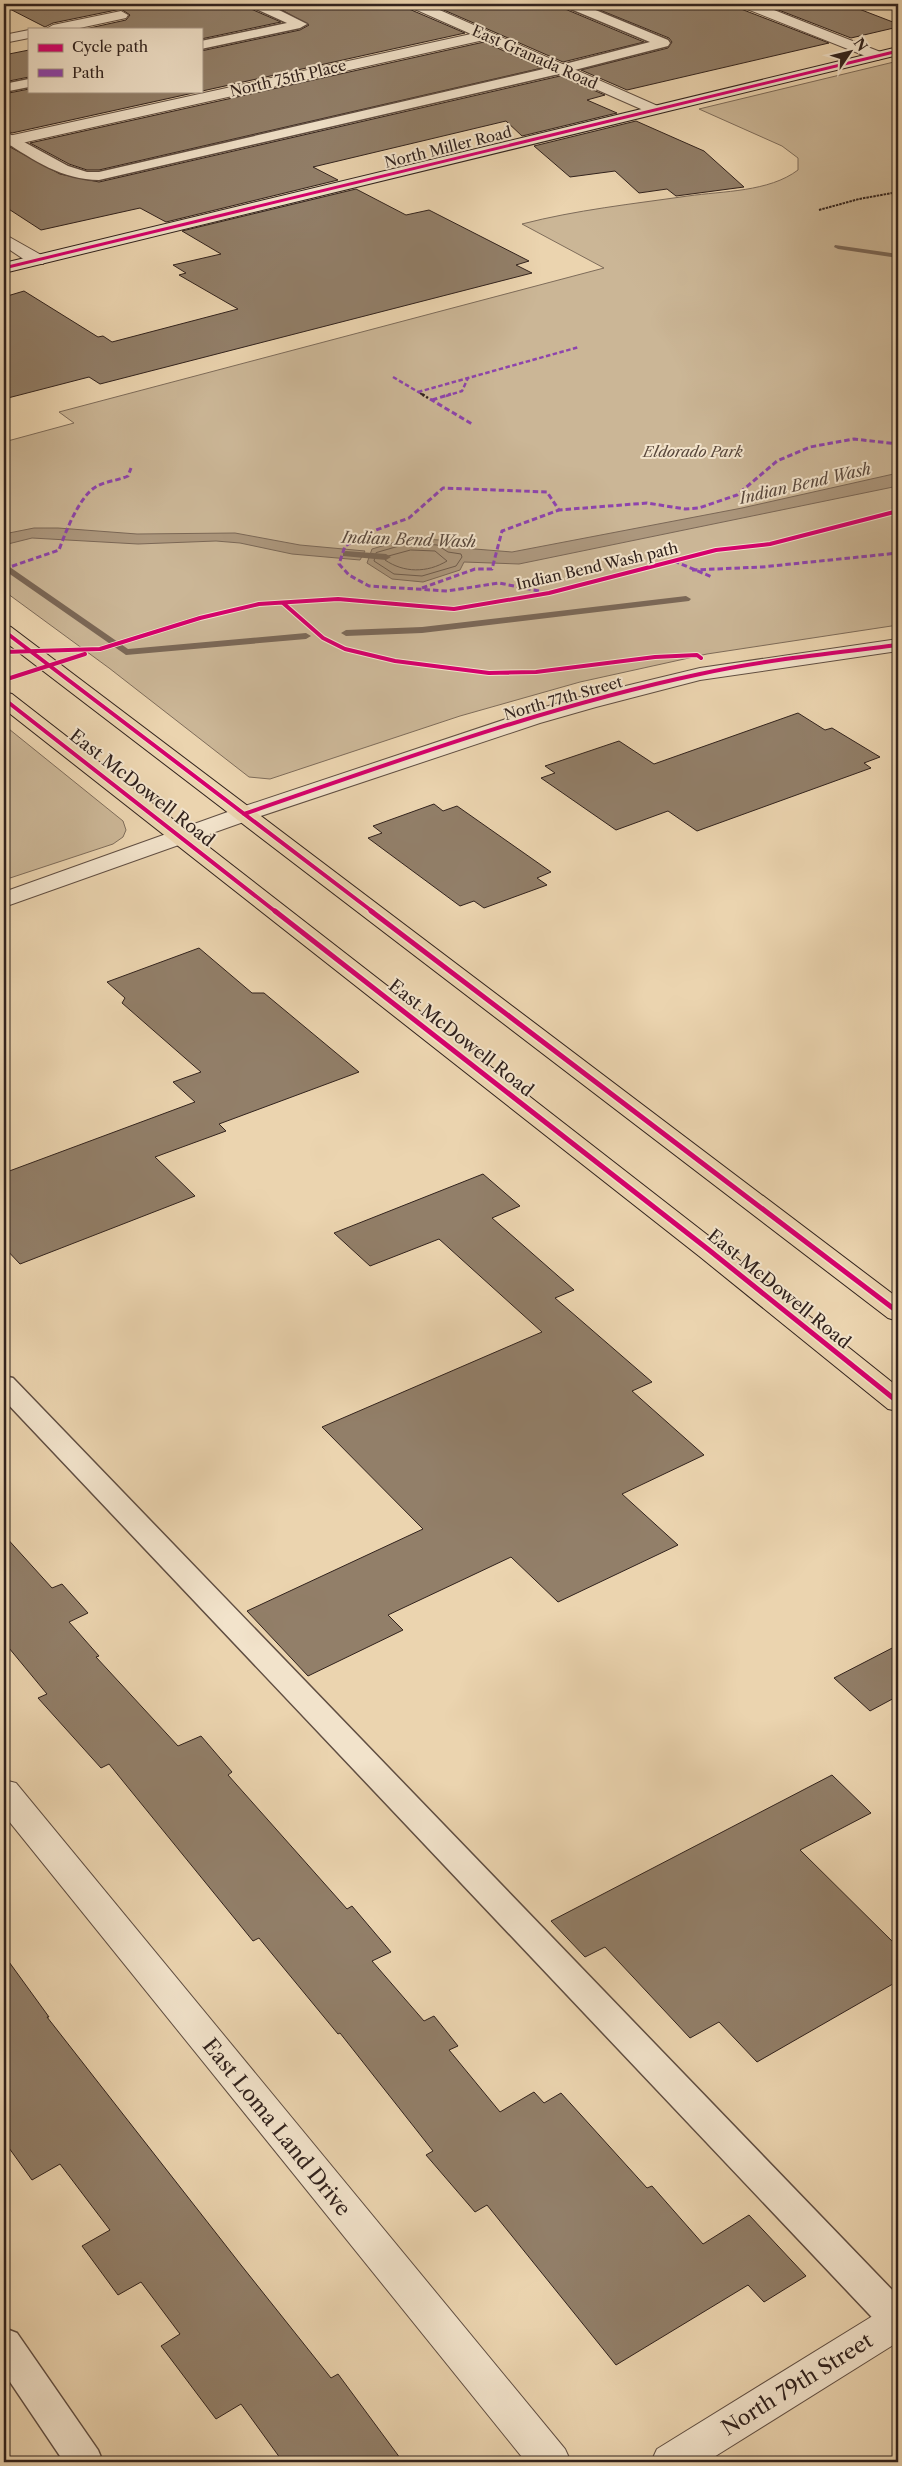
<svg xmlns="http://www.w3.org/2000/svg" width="902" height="2466" font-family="'Libre Caslon Text',serif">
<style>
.green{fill:#cbb696;stroke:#7e6c5a}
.water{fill:#ac977d;stroke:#7b6857}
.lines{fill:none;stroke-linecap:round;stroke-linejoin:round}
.shore{stroke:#6e5c4d;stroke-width:1}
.stream{fill:#7b6857;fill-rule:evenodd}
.building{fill:#927f69;stroke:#31221d}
.lane-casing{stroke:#604e42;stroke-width:3}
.street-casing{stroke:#604e42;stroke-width:2}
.secondary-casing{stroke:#31221d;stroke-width:2}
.primary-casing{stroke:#31221d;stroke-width:2}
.path-far1{stroke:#31221d;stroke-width:2;stroke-dasharray:2.5 1;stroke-linecap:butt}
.path{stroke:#31221d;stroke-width:2.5;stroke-dasharray:3 2;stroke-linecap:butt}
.lane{fill:#f2e3cb;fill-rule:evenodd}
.street{fill:#f2e3cb;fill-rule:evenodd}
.secondary{fill:#f2e3cb;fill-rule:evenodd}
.primary{fill:#ebd4af;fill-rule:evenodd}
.quiet-far1{stroke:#8e44ad;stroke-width:2.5;stroke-dasharray:4.5 2.5;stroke-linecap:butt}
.quiet{stroke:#8e44ad;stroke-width:3;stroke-dasharray:5.5 3;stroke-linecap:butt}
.cycleway-far2-casing{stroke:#f2e3cb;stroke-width:5}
.cycleway-far1-casing{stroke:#f2e3cb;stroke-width:6}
.cycleway-casing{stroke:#f2e3cb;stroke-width:8}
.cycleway-far2{stroke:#d6006c;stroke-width:3}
.cycleway-far1{stroke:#d6006c;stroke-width:4}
.cycleway{stroke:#d6006c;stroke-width:5}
.labels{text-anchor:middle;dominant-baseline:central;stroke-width:4;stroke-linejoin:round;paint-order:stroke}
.far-street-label{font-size:15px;fill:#31221d;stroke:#f2e3cb}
.far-park-label{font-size:15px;font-style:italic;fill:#58473b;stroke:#f2e3cb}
.far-water-label{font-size:16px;font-style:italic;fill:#5c4b3f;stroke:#f2e3cb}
.street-label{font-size:18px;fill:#31221d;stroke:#f2e3cb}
.near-street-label{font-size:21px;fill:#31221d;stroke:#f2e3cb}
</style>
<rect width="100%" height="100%" fill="#ebd4af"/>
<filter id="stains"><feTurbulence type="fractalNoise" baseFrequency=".004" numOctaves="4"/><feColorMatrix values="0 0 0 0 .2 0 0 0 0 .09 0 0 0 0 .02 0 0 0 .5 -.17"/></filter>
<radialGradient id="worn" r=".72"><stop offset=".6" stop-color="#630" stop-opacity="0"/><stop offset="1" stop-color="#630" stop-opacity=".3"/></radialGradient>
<path class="green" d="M898,61v564l-191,29 -127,28 -120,34 -190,63 -21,-2 -140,-109 -105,-77v-149l70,-19 -15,-11 545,-144 -82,-44c54,-14 110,-20 166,-28 35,-5 81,-4 110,-26v-12l-16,-12 -83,-37z
M4,725l119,96 3,9 -3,7 -10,7 -109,36z"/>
<path class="water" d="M898,473v13l-379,78 -55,-2 -4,8 -37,12 -31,-3 -25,-16 5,-14 37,-11 30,2 11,7 62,5 230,-44z
M34,528h24l79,6 98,-1 65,12 65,6 -5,9 -68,-6 -52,-11 -24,-2 -78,3 -106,-6 -28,7v-11z"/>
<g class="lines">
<path class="shore" d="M410,543l27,2 11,7 13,2 1,3 -6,9 -34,10 -28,-2 -20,-13 2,-8z
M411,550l24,1 12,10c-20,12 -43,12 -62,-1l1,-3z"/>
<path class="stream" d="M835,245l63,9v4l-60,-9 -4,-2z
M346,551l40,3 5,3 -5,3 -43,-4v-4z
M4,563l124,86 178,-16 5,3 -5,3 -180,16 -122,-85z
M686,596l5,3 -2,2 -267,32 -76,3 -5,-3 5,-3 76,-3z"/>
</g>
<path class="building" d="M4,4h245l2,5 30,13 -80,17v-10h-116l41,-9 4,-5 -9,-6 -68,14 -8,4 -41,-21z
M271,4h135l3,5 56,24 -453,100 -8,-4v-35l25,-5v2h172v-40l99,-21 9,-5z
M430,4h133l2,5 79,33 -81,20z
M585,4h153l3,5 88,34 -202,47 -46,-20 87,-22 4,-6 -3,-4z
M763,4h83l52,20v3l-47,11z
M484,42l58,26 -443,102h-12l-18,-6 -39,-21z
M29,50v27l-25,5v-27z
M560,76l45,19 -18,5 30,13 -95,23 -16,-15 -193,46 25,13 -172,42 -26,-14 -99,22 -37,-24v-57l6,-2 50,27 39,8z
M636,121l68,30 40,36 -68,9 -9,-7 -28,4 -24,-22 -45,6 -36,-31z
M356,189l50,26 23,-5 100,51 -13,4 16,8 -432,111 -11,-7 -85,22v-102l20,-6 74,46 5,-1 9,6 126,-33 -59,-34 7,-2 -13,-8 48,-11 -39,-23z
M798,713l27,17 7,-2 48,29 -16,6 7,5 -174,63 -29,-20 -52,19 -75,-52 14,-5 -10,-7 74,-25 35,23z
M434,804l9,7 14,-5 94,66 -14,6 10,7 -63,23 -10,-7 -14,5 -92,-68 14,-5 -9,-7z
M199,948l53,45h12l95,79 -140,52 7,7 -71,26 40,39 -175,68 -16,-17v-74l191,-71 -22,-20 28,-10 -79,-69 3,-5 -18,-16z
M483,1174l37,32 -28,12 82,72 -19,8 97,84 -20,9 72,64 -82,39 56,51 -120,57 -47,-45 -123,58 15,15 -95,46 -61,-65 176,-82 -101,-102 220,-95 -103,-93 -69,27 -36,-33z
M4,1535l48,53 10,-4 26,29 -19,9 30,34 -3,1 82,89 23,-10 31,36 -4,3 119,134 5,-3 39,46 -19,9 52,60 10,-5 24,30 -9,4 51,62 34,-20 10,11 17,-10 86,95 5,-2 51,58 46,-29 57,61 -42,26 -16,-17 -132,80 -129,-160 -12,7 -49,-57 7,-4 -93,-118 -2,1 -79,-96 -6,3 -144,-177 -8,4 -63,-70 9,-4 -43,-52z
M898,1645v51l-28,15 -36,-33z
M832,1775l39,38 -71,37 98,97v34l-141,81 -38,-40 -29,16 -85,-91 -20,10 -34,-36z
M4,1955l45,62h-2l194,248 90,113 7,-4 65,88h-120l-42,-58 -25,15 -55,-73 19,-12 -39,-52 -23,13 -36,-49 28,-16 -50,-66 -28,16 -28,-39z"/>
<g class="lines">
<g class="lane-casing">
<path id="lane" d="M251,4h16l40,20 -7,4 -99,21v-8l86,-18 -35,-16z
M565,4h16l87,36 2,3 -2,3 -105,27 -464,107c-36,0 -66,-20 -95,-39v-10l64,35 19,6h12l462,-107 89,-23 -84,-35z
M29,79v8l-25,5v-8z
M4,1376l9,2 885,918v39l-13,-4 -881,-931z
M4,2328l13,5 81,117 5,12h-39l-60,-89z"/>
</g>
<g class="street-casing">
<path id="street" d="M408,4h18l234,103 3,3 -3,3h-10l-166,-73 -480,107v-10l467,-103 -61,-27z
M740,4h19l124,49 2,3 -7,4 -5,-1 -131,-52z
M121,11l7,4 -2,3 -51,11h-29l7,-4z
M29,30v8l-25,5v-8z
M4,234l39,22 2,4 -2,4h-12l-27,-18z
M898,639v12l-198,29 -104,27 -56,16 -288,96 -248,88v-15l232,-83 288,-96 56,-16 120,-29z
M4,1780l12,3 549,666 6,13h-45l-522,-647z
M898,2304v38l-192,120h-55l6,-13 227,-140z"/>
</g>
<g class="secondary-casing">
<path id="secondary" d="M898,47v8l-894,218v-10z"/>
</g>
<g class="primary-casing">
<path id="primary" d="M4,625l7,2 887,671v23l-10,-3 -884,-677z
M4,692l8,2 707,550 179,143v24l-10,-2 -189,-153 -695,-547z"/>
</g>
<path class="path-far1" d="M819,210l40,-11 39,-7
M420,393l4,3"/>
<path class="path" d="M422,394l6,4"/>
<use href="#lane" class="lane"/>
<use href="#street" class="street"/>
<use href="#secondary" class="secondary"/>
<use href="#primary" class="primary"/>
<path class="quiet-far1" d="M393,377l27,16
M418,392l50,-14
M446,396l16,-5 6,-13 111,-31"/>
<path class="quiet" d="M430,399l42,25
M432,400l19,-6
M674,561l38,16
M4,569l55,-19c6,-17 20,-52 35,-62 10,-7 23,-7 34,-12l3,-8
M692,570l70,-3 136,-14
M422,588l53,-19h17l10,-38 57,-21
M539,591l-40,-8 -52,8 -78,-5 -20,-11 -10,-11 6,-18 20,-12 44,-16 34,-30 104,4 12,18 88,-7 38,6 14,-1 38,-13 40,-34 33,-14 44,-8 44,5"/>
<g class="cycleway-far2-casing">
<path id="cycleway-far2" d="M4,268l894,-217"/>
</g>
<g class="cycleway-far1-casing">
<path id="cycleway-far1" d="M283,603l40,35 22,11 50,12 94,12 47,-1 119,-15 42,-2 4,3
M4,631l369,281
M4,652l96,-3 100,-31 59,-14 79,-5 116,10 95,-16 167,-43 54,-6 128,-33
M4,680l81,-26
M4,699l272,213
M244,814c150,-52 300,-107 456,-140 65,-14 132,-21 198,-29"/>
</g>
<g class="cycleway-casing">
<path id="cycleway" d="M275,911l434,339 189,152
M371,911l527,401"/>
</g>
<use href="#cycleway-far2" class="cycleway-far2"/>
<use href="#cycleway-far1" class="cycleway-far1"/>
<use href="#cycleway" class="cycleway"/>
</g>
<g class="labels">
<g class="far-street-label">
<text transform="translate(535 57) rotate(24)">East Granada Road</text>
<text transform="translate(288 78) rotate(-13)">North 75th Place</text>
<text transform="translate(448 147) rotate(-14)">North Miller Road</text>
<text transform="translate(597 566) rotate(-13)">Indian Bend Wash path</text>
<text transform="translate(563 698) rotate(-16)">North 77th Street</text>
</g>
<g class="far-park-label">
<text x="693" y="451">Eldorado Park</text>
</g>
<g class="far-water-label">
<text transform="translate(805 483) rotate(-13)">Indian Bend Wash</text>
<text transform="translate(409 539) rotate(2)">Indian Bend Wash</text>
</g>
<g class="street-label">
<text transform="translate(142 788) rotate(38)">East McDowell Road</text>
<text transform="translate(461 1038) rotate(38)">East McDowell Road</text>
<text transform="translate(779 1289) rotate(39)">East McDowell Road</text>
</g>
<g class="near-street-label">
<text transform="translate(277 2127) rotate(51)">East Loma Land Drive</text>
<text transform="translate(797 2384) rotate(-32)">North 79th Street</text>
</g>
</g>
<rect width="902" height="2466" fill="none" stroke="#ebd4af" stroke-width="20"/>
<rect x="5" y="5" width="892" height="2456" fill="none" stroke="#31221d" stroke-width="2.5"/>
<rect x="10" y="10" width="882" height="2446" fill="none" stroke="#31221d"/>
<rect x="28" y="28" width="175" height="65" fill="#f2e3cb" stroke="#a59685"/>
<rect x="38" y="44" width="25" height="8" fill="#d6006c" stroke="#a59685"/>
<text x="72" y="52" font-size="15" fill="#31221d">Cycle path</text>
<rect x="38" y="69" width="25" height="8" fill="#8e44ad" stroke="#a59685"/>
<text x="72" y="78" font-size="15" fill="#31221d">Path</text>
<g transform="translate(850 52) rotate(55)" stroke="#f2e3cb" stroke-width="4" paint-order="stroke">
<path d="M0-4L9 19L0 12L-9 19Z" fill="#31221d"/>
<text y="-8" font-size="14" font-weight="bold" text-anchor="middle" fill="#31221d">N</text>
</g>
<rect width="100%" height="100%" filter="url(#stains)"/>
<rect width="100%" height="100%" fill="url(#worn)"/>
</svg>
